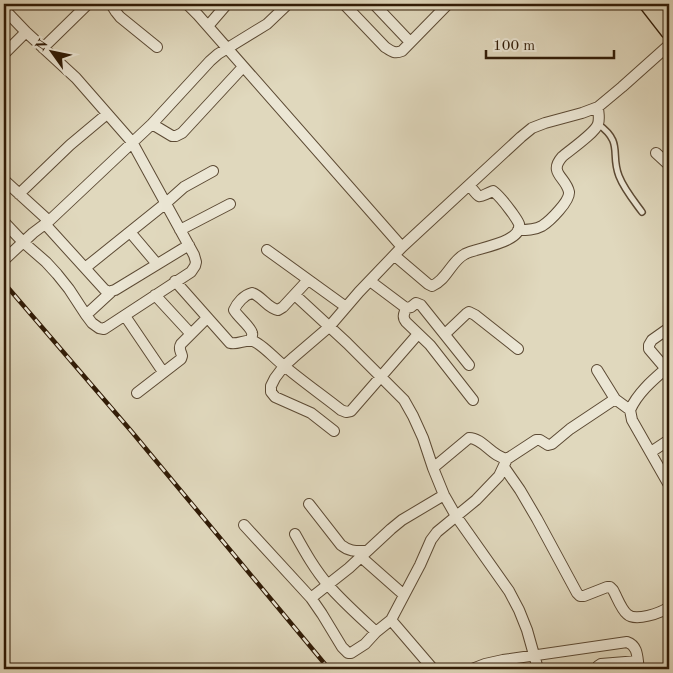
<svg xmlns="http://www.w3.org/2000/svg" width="673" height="673" font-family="'Old Standard TT',serif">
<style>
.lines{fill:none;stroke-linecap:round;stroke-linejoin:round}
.service-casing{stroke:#5c4a34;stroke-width:8}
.minor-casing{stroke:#5c4a34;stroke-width:12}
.trunk-casing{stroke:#301b06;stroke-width:19}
.service{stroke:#ebe6d4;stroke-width:5}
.minor{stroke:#ebe6d4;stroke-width:10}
.trunk{stroke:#e0d8bd;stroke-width:16}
.rail-casing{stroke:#301b06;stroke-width:4.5}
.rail{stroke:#ebe6d4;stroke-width:2.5;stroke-dasharray:8;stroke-linecap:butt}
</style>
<rect width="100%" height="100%" fill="#e0d8bd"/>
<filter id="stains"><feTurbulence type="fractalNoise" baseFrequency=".004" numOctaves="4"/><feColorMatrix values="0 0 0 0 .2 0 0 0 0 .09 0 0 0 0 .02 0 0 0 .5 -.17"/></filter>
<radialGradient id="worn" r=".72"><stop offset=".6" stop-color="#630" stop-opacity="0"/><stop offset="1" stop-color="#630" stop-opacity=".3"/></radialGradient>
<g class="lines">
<g class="service-casing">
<path id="service" d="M598,124c26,19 12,29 21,52 5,13 15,25 23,36"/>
</g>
<g class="minor-casing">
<path id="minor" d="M111,4l5,8 4,5 37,30
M187,4l11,11 204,232
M344,4l41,43c6,4 9,7 17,4l46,-47
M374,4l36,38
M4,9l22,23 50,46 56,64 62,113 2,7 -1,4 -4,6 -87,57 -5,-1 -7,-5 -6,-8 -17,-26 -12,-15 -11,-12 -23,-20 -19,-20
M208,26l19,-22
M43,48l45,-44
M4,54l22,-22
M152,124l20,12h4l6,-3 61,-66
M656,153l13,12
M4,180l45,41
M19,194l51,-49 37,-31
M45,224l59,65 3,3 8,-2 74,-45
M180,230l50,-26
M518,230c8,0 17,0 24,-4 8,-5 28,-25 27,-34 -3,-15 -21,-19 -7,-35 8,-7 33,-24 36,-33 2,-6 0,-12 0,-17
M130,232l27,32
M267,250l79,57
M395,256l33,28 4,2c15,-6 19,-25 33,-32 10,-6 58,-11 54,-30 -1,-3 -4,-7 -6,-10 -6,-8 -12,-17 -20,-23 -17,7 -11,9 -24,-6
M4,260l29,-27 16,-12 103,-97 58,-63 8,-7 49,-30 21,-20
M85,268l81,-65 18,-16 29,-16
M175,281l55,62c8,2 15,-4 23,-2 9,3 22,18 30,24 19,16 39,30 58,45l5,2 5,-1 67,-77
M370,281l36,27 5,-1 5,-4 5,2 48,60
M155,295l36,39
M295,295l52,48 57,57 9,16 10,22 10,30 11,27 12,21 53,75 10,19 8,20 11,39
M406,308c-2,6 -4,9 0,14l24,23 43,55
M86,315l25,-23
M125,316l38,56
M445,334l21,-20 3,-2 6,3 43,34
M250,341c1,-3 3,-5 2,-8 -1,-6 -14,-16 -18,-23 3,-7 10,-15 18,-17 10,3 15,15 26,17l5,-3 25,-27
M666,369l-17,-20v-4l3,-5 17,-12
M597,370l18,29 15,11 2,10 37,65
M137,393l44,-34 1,-3c-1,-5 -4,-7 -1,-12l26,-26
M630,410c8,-18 24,-31 39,-44
M334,431l-23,-18 -36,-16 -4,-5v-6l4,-8 9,-12 10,-9 35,-30 30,-35 43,-45 119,-110 11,-9 13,-5 37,-10 16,-6 24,-20 47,-42
M651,452l18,-12
M504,467l16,23 17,29 40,74 3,3h4l23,-9h3l3,3c4,7 8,19 14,24 8,8 34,-1 42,-7
M433,468l36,-30c14,0 23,19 38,21l29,-19h4l8,5 4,-1 18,-15 45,-30
M309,504l32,41c9,7 15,6 26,6
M244,525l67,73 11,16 20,33 6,6h3l14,-9 11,-12 15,-12 29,-55 11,-25 6,-8 39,-32 23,-24 8,-17
M295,534c10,18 20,36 34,52 14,16 31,31 47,46
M361,557l43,38
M311,598l38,-30 42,-39 11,-9 42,-25
M391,620l42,49
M472,669l13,-5 18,-4 124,-18c12,4 10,17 12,27
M597,669l1,-3 3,-2 37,-3"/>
</g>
<g class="trunk-casing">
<path id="trunk" d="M648,4l21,27"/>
</g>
<use href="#service" class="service"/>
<use href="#minor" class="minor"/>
<use href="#trunk" class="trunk"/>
<g class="rail-casing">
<path id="rail" d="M4,283l128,149 197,237"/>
</g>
<use href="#rail" class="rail"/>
</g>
<rect width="673" height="673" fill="none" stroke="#e0d8bd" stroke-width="20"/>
<rect x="5" y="5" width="663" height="663" fill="none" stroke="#301b06" stroke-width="2.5"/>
<rect x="10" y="10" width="653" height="653" fill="none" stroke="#301b06"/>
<g transform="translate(52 52) rotate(303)" stroke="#ebe6d4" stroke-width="4" paint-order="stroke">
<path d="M0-4L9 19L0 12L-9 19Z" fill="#301b06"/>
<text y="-8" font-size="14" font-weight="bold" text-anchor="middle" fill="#301b06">N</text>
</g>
<path d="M486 50v8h128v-8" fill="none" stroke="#301b06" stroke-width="2.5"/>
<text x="493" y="50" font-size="15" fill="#301b06" stroke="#ebe6d4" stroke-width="4" paint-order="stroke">100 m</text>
<rect width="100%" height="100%" filter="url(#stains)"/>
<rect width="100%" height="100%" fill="url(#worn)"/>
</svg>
